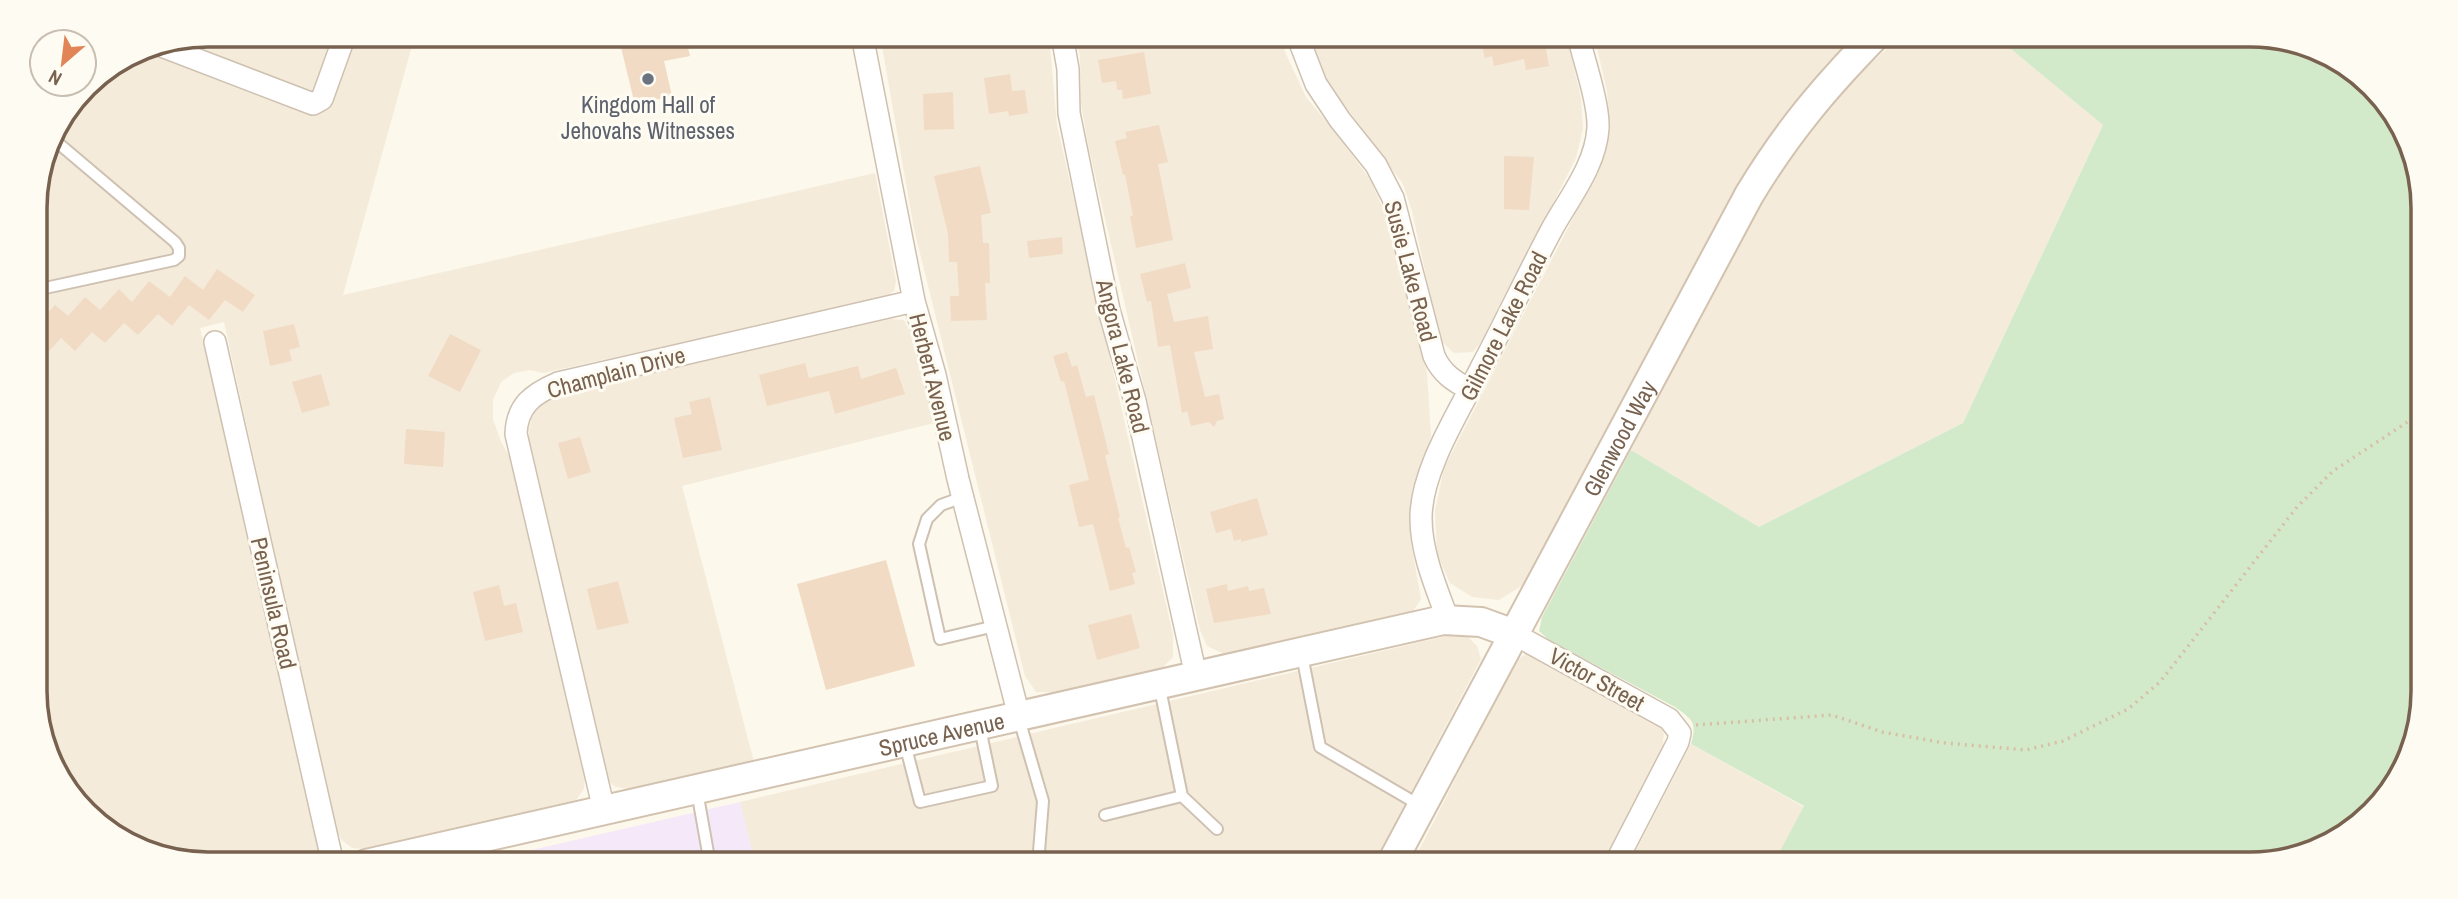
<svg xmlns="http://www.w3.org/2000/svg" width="2458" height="899" font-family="'Archivo Narrow',sans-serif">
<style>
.residential{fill:#f4ebdb}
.education{fill:#f5e8f9}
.green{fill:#d3eaca}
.building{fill:#f1dbc4}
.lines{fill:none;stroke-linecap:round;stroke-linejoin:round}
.lane-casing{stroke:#cfc1b1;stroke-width:14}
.street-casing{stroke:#cfc1b1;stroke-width:24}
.secondary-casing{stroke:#d2c2af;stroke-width:32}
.path{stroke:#d7bfa7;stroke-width:3.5;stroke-dasharray:2 5;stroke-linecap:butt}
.lane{stroke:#fff;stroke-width:10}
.street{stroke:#fff;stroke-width:21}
.secondary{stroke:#fff;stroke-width:28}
.worship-dot{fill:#6b7280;stroke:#fefbf3;stroke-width:2.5}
.labels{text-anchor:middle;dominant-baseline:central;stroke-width:6;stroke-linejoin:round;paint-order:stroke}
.worship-label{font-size:23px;fill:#5b616d;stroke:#fefbf3}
.street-label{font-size:23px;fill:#78624f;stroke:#fefbf3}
.rim{fill:none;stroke:#78624f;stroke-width:3.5}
</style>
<rect width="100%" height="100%" fill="#fcf8ec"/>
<path class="residential" d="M208,35h207l-72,260 532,-122 21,108 -2,10 -9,7 -342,75 -13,-3 -16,3 -13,9 -8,18v19l8,23 14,24 70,309 -1,14 -8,11 -211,49 -13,-1 -10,-8 -7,-12 -111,-506 -24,6 121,518 -2,9 -4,5 -18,4h-89l-55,-9 -75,-50 -36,-73 -4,-17 -3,-519 18,-64 41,-54 48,-30z
M880,35h169l8,90 116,510v22l-10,10 -110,25h-17l-11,-16 -111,-447z
M1075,35h207l3,17 21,45 33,40 32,44 16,37 40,154 4,64 -18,70 -3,32 11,61 -8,12 -187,44 -19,-9 -7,-16 -111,-481 -8,-45 -1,-48z
M1307,35h259l15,63 2,31 -7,29 -91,179 -12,15 -19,1 -14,-13 -28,-129 -9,-27 -78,-105z
M1594,35h263l-31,29 -43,53 -44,70 -195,364 -21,34 -24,15 -27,-3 -22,-14 -13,-29 -2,-43 9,-43 158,-306 8,-32 -3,-39z
M1902,35h92l109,90 -140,298 -204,104 -128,-77 129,-248 46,-70 57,-61z
M891,319l13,1 7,14 23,89 -252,63 72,276 -120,28 -18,-3 -14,-10 -74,-336 3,-24 9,-13 19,-10z
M1446,636l22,1 9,9 4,13 -108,205h-618l-15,-62z
M1527,653l133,72 4,9 -2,15 -59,115h-191l104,-203z
M1691,744l113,63 -31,57h-144z"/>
<path class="education" d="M740,802l15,62h-284z"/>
<path class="green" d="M1994,35h256l55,9 75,50 41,91 -7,561 -58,82 -95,36h-488l31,-58 -113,-62c6,-22 2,-24 -16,-37l-126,-67 -10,-9 3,-14 89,-167 128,77 204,-104 140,-298z"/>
<path class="building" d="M618,35h67l5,21 -26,5 8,35 -37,9z
M1509,35h13l2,8 20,-4 5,27 -23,4 -2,-11 -30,7 -2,-10 -7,2 -4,-16z
M1144,52l7,42 -28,5 -1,-9h-5l-1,-9 -14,2 -4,-23z
M1010,74l2,17 13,-1 3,23 -19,3 -1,-5 -19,3 -5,-36z
M953,92l1,37 -30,1 -1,-36z
M1159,125l9,37 -10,2 15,76 -37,8 -6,-32h3l-8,-42 -2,1 -8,-34 12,-3 -2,-6z
M1504,156l30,1 -5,53 -25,-1z
M980,166l11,47 -10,2 2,28h6l1,40h-5l2,37 -36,1 -1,-25h9l-2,-34h-8l-1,-28 -14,-58z
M1062,237l1,17 -34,4 -2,-17z
M1185,263l6,25 -24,6 7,28 34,-6 5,33 -19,3 11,45 14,-3 5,25 -7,2 -3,6 -5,-5 -18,4 -4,-15 -5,2 -12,-68 -12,2 -7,-46 -4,1 -7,-28z
M217,269l38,26 -12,17 -18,-12 -16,20 -20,-15 -17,21 -14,-12 -20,21 -14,-12 -19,20 -13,-11 -17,19 -14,-13 -25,27v-40l19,-20 13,11 17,-19 15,13 19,-21 13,13 17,-21 21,16 15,-21 18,14z
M294,324l6,23 -11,3 3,11 -22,5 -7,-35z
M450,334l31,16 -21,42 -32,-16z
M1067,352l5,15 5,-2 9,32 8,-2 15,59 -4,1 15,62 -2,1 8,30 3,-1 7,25 -4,1 3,11 -25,7 -17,-67 -14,3 -10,-42 20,-5 -25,-99 -3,1 -8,-26z
M805,363l4,15 49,-12 3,13 35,-11 9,26 -70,20 -6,-23 -62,15 -8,-31z
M321,374l9,31 -28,8 -10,-31z
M710,397l12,53 -39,8 -9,-40 18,-4 -3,-12z
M406,429l39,3 -2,35 -39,-3z
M580,437l11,35 -23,7 -10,-36z
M1257,498l11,37 -27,7v-3l-7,2 -3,-12 -15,4 -6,-21z
M886,560l29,106 -89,24 -29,-106z
M618,581l11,42 -32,7 -10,-41z
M1227,584l1,7 20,-5 1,5 15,-3 7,26 -57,9 -8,-34z
M499,585l5,21 12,-3 7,29 -38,9 -12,-49z
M1131,614l9,34 -43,12 -9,-35z"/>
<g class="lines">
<g class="lane-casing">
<path id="lane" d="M36,290l138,-30 5,-4v-8l-4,-6 -124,-105
M963,497l-22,8 -14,14 -8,25 21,95 55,-13
M1302,655l18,92 101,59
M1159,684l23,112 35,33
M1019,719l24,82 -5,63
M905,744l15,58 72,-16 -12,-58
M697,791l13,73
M1105,815l77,-19
M455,844l6,20"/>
</g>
<g class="street-casing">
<path id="street" d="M862,35l52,266 21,74 23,104 61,237
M1062,35l6,34 1,44 40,197 26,91 61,275
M1297,35l19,49 24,36 36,45 17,33 41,158c8,18 20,25 36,34
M159,45l154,59 9,-5 23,-64
M215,342l118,522
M1448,620c-12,-33 -27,-67 -27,-102 0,-49 40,-109 61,-152 24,-45 46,-92 70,-137 17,-31 44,-64 46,-101 1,-25 -14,-67 -20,-93
M1514,634l155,85 11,14 -2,9 -63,122
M604,810l-88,-376c1,-29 17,-40 42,-51l356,-82"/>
</g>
<g class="secondary-casing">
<g id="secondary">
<path id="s1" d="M366,864l1077,-244 38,2 33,12"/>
<path id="s2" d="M1391,864l358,-669c38,-63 76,-108 127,-160"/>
</g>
</g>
<path class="path" d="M1696,725l136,-10 50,17 63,11 81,7 37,-9 65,-32 32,-27 137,-175 36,-36 85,-56"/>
<use href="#lane" class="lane"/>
<use href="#street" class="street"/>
<use href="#secondary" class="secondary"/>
</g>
<circle class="worship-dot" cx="648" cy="79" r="7"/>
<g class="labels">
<g class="worship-label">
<text x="648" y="104">Kingdom Hall of<tspan x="648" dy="26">Jehovahs Witnesses</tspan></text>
</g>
<g class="street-label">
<text transform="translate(1411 271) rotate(75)">Susie Lake Road</text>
<text transform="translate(1503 326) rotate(-63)">Gilmore Lake Road</text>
<text transform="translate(1123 356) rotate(76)">Angora Lake Road</text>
<text transform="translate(616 372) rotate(-15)">Champlain Drive</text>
<text transform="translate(933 377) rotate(76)">Herbert Avenue</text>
<text stroke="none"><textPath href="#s2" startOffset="483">Glenwood Way</textPath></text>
<text transform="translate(274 603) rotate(77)">Peninsula Road</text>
<text transform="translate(1597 679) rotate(29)">Victor Street</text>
<text stroke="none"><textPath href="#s1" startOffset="590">Spruce Avenue</textPath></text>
</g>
</g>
<path d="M0 0H2458V899H0ZM208 47H2250A161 161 0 0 1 2411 208V691A161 161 0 0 1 2250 852H208A161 161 0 0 1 47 691V208A161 161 0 0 1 208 47Z" fill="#fefbf3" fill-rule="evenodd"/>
<path class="rim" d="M208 47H2250A161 161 0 0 1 2411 208V691A161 161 0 0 1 2250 852H208A161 161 0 0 1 47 691V208A161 161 0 0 1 208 47Z"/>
<g transform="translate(63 63) rotate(208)"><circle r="33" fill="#fefbf3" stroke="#c8beb1" stroke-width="2"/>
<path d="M0-5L12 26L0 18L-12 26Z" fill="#e18557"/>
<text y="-10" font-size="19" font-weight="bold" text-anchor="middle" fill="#78624f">N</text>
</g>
</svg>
